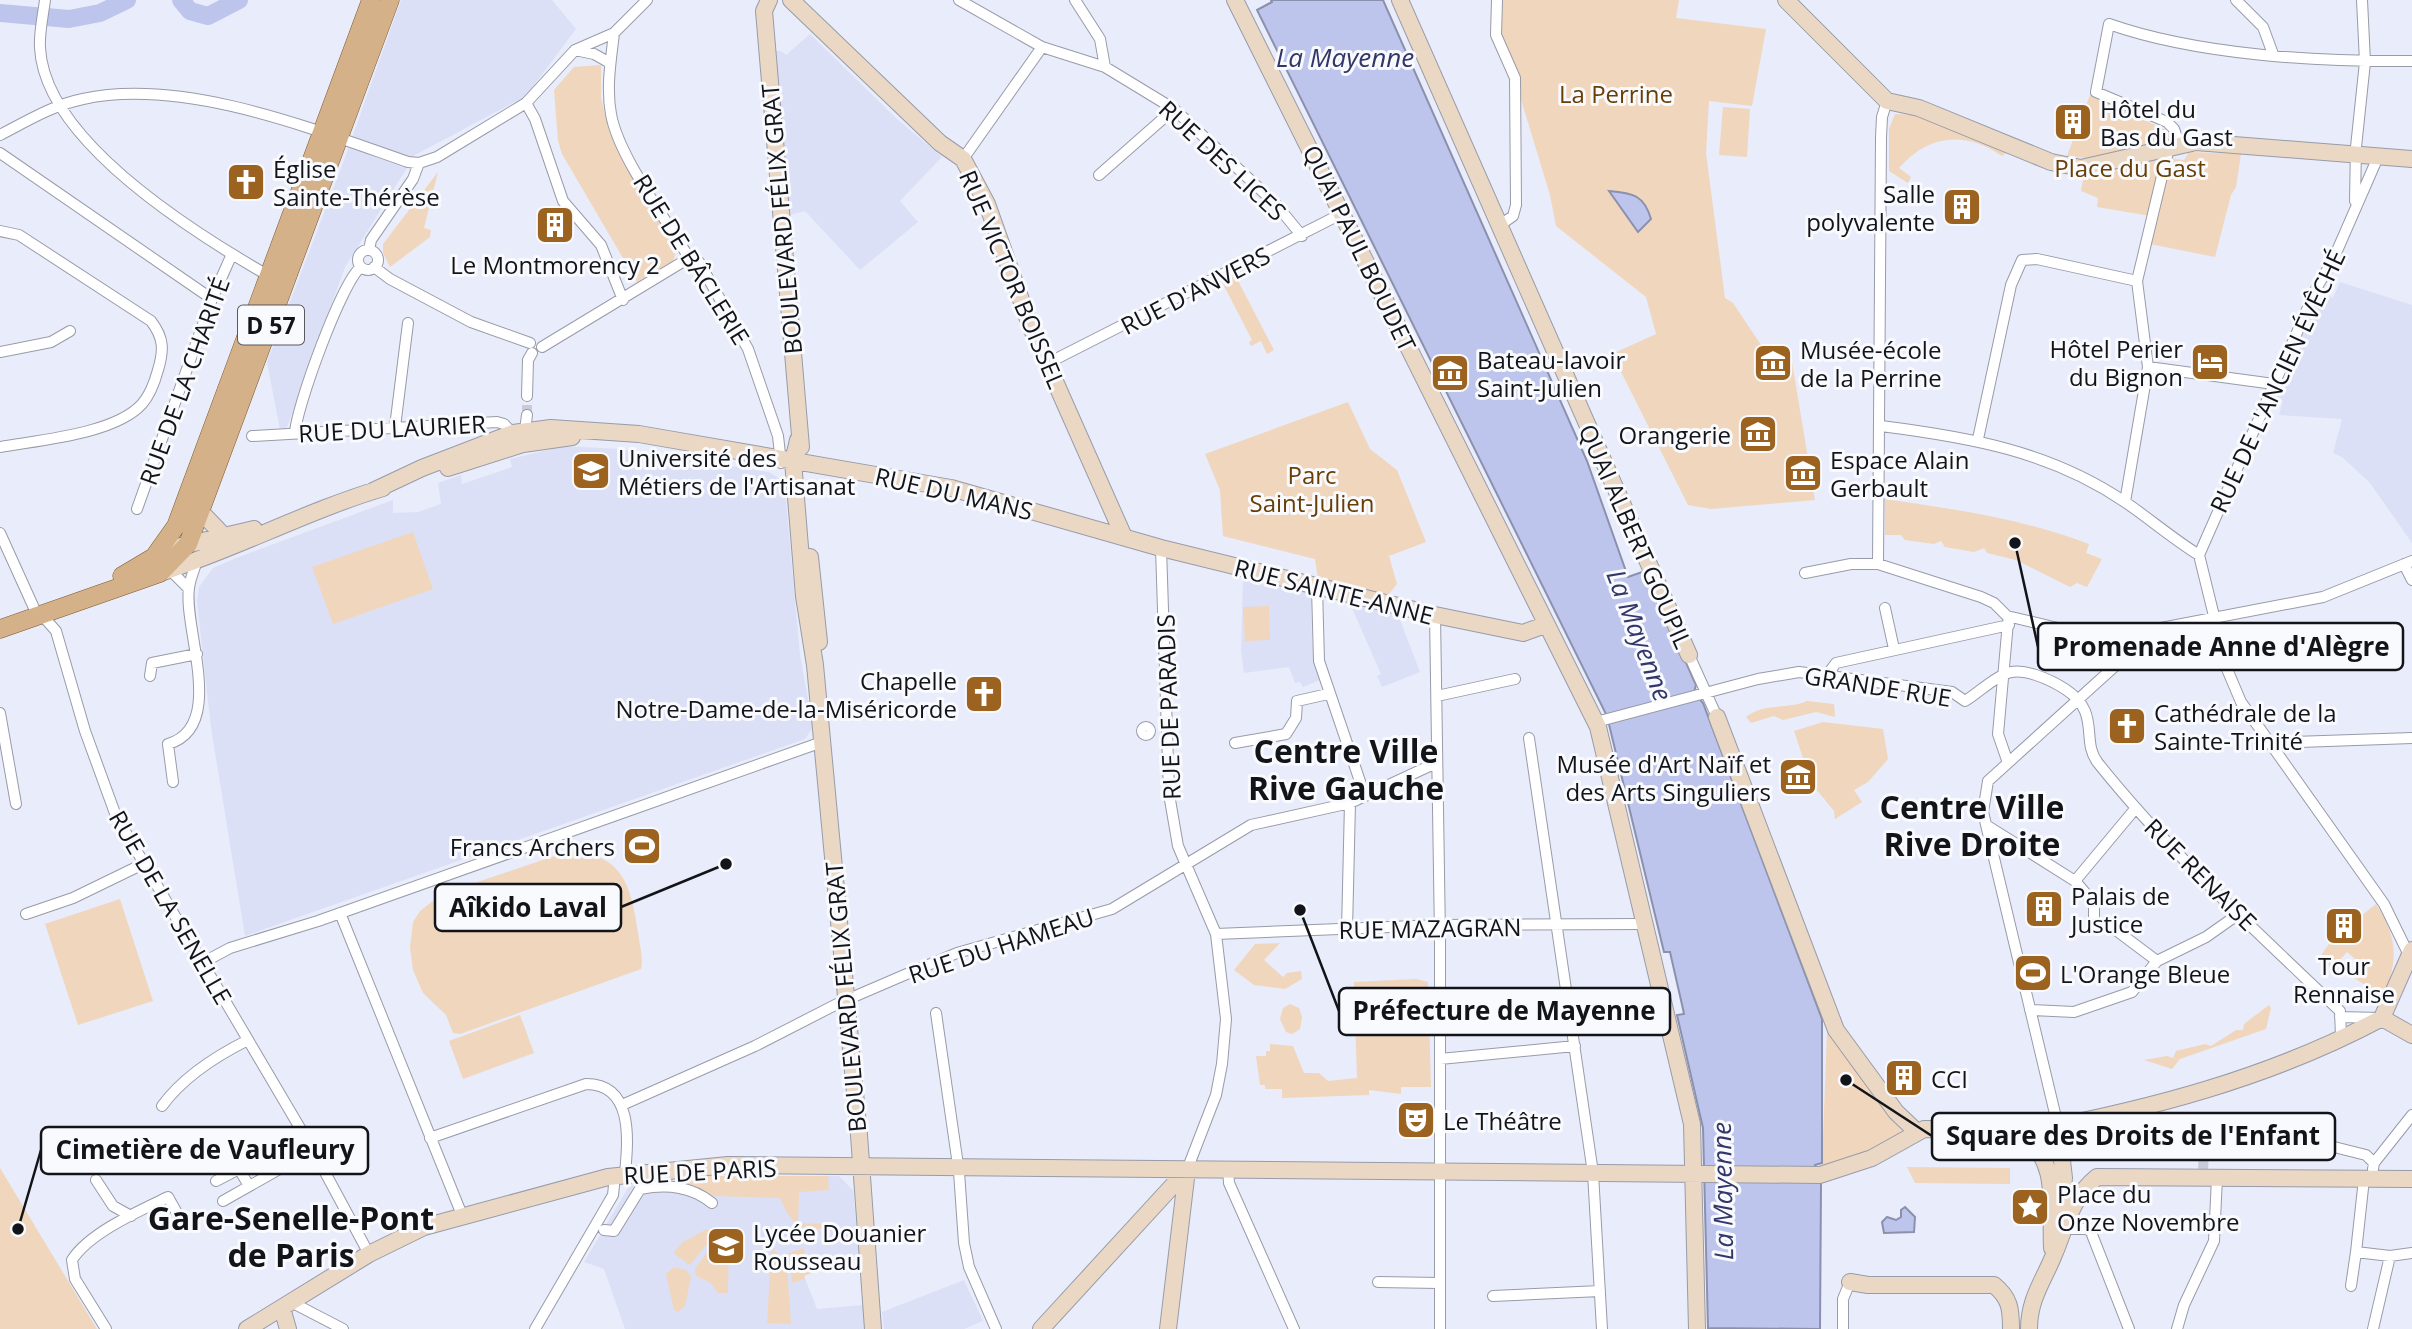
<svg xmlns="http://www.w3.org/2000/svg" width="2412" height="1329" font-family="'Open Sans',sans-serif">
<style>
.built{fill:#dce0f6}
.green{fill:#f0d6bc}
.water{fill:#bec5ed;stroke:#8b90ad;stroke-width:2}
.lines{fill:none;stroke-linecap:round;stroke-linejoin:round}
.river{stroke:#bec5ed;stroke-width:18}
.street-tunnel{stroke:#c9ccd8;stroke-width:10;stroke-dasharray:10 5;stroke-linecap:butt}
.street-casing{stroke:#989ba8;stroke-width:12}
.secondary-casing{stroke:#989ba8;stroke-width:18}
.primary-casing{stroke:#7e582f;stroke-width:19}
.street{stroke:#fff;stroke-width:10}
.secondary{stroke:#ead8c4;stroke-width:16}
.primary{stroke:#d4b189;stroke-width:18}
.labels{text-anchor:middle;dominant-baseline:central;stroke-width:6;stroke-linejoin:round;paint-order:stroke}
.shield{fill:#f9fafd;stroke:#58595d;stroke-width:2}
.shield-label{font-size:23px;font-weight:bold;fill:#131419}
.park-label{font-size:24px;fill:#683e06;stroke:#f9fafd}
.poi-label{font-size:24px;fill:#131419;stroke:#f9fafd;text-anchor:start}
.street-label{font-size:24px;fill:#131419;stroke:#f9fafd}
.water-label{font-size:26px;font-style:italic;fill:#323669;stroke:#f9fafd}
.district-label{font-size:32px;font-weight:bold;fill:#131419;stroke:#f9fafd}
.leader{fill:none;stroke:#131419;stroke-width:2.5}
.callout-dot{fill:#131419;stroke:#f9fafd;stroke-width:2.5}
.callout{fill:#f9fafd;stroke:#131419;stroke-width:2.5}
.callout-label{font-size:26px;text-anchor:middle;font-weight:bold;fill:#131419}
</style>
<rect width="100%" height="100%" fill="#e9ecfa"/>
<path class="built" d="M401,0h151l24,29 -50,67 -111,59 -70,112 -59,163h-6l-13,-68 76,-199z
M810,34l87,85 45,38 -42,44 18,21 -58,48 -55,-59 -19,5 -11,-165h6l5,4z
M2340,282l72,23v238l-42,-60 -28,-26 -9,-4 9,-34 -63,-4 4,-14 -8,-3 5,-10h4l8,-29 29,-66 12,5z
M564,446l57,3 148,23 11,7 5,11 15,165 13,72 -8,12 -560,197 -34,-208 -14,-126 2,-15 14,-19 23,-10 157,-58v13l25,-1 23,-8 -3,-21 23,-8 1,9 50,-17 -2,-8z
M1243,576l68,16 1,50 8,38 -17,7 -3,-5 -5,1 -6,-16 -45,6 -3,-22z
M1353,602l44,10 23,60 -38,15 -5,-11 4,-2 -29,-66z
M699,1176h140l14,14 6,65 -55,21 13,33 46,-4 2,24h-240l-21,-60 -20,-7 47,-79z
M964,1280l19,41 -19,8h-80l-2,-17z"/>
<path class="green" d="M1503,0h176l-3,18 90,11 -14,77 -43,-5 -3,52 19,145 8,5 30,45 27,2 25,150 -104,9 -23,-4 -76,-151 44,-20 -10,-37 -90,-71 -6,-31 -51,-168z
M601,65v33l8,32 68,119 -4,12 -36,21 -75,-128 -4,-13 -4,-51 20,-23z
M2090,95l78,36 6,28 10,1 5,-8 52,2 -5,33 -5,8 -16,62 -65,-13 7,-27 -60,-10 1,-9 -17,-7 6,-33 -20,-2z
M1723,107l27,2 -3,48 -28,-2z
M1895,114l20,1 93,37 -6,4c-37,-26 -75,-21 -103,12l12,9 -3,6 -19,-12v-42z
M438,172l-14,56 7,2 -1,7 -40,30 -7,-14v-9z
M1235,275l39,75 -7,4 -6,-13 -10,5 -2,-4 3,-2 -30,-58z
M1348,402l22,47 27,21 29,72 -37,14 8,28 -8,10 -71,-15 -3,-20 -92,-23 -3,-46 -15,-36z
M1885,499c73,11 135,19 204,45l-3,9 16,6 -15,28 -10,-4 -7,4 -54,-27 -29,-7 -3,-5 -10,4 -29,-5 -4,-6 -7,3 -29,-4 -4,-5h-16z
M413,532l20,57 -100,35 -21,-57z
M1269,606l1,34 -25,1 -2,-34z
M1807,701l27,3 1,13 -19,-5 -33,8 -9,-4 -23,7 -5,-6c19,-15 41,-7 61,-16z
M1823,722l60,7 5,30 -20,23 -14,8 8,12 -27,17 -1,-8 -22,-27 3,-1 -1,-7h-5l-15,-45z
M569,851c54,3 62,34 69,81 1,12 6,26 3,37l-181,65 -7,-1 -7,-18 -23,-22 -10,-23 -3,-23 3,-25 7,-11 22,-17z
M120,899l33,102 -75,24 -33,-101z
M2376,904c22,34 22,55 8,93l-30,-19 9,-12 -16,-14 -15,17 -13,-11 17,-24 16,-1 3,-12z
M1280,943l-16,17 19,17 4,-4 14,-2 1,8 -17,10 -31,-4 -20,-15 21,-26z
M1416,979l12,3 3,105h-30v7l-32,-4v5l-87,3v-9h-17v-4h-5l-4,-29h10v-5h4v-7l23,2 11,27h15l9,8 29,-3 -3,-96z
M1290,1004l9,4 3,9 -2,12 -8,5 -6,-2 -6,-13 3,-11z
M2269,1005l2,3 -5,21 -86,30 -8,10 -28,-9 23,-4 6,2 3,-7 29,-7 6,2 25,-16h7l1,-6z
M520,1015l14,38 -71,26 -14,-38z
M1827,1032l15,15 60,84 -1,3 -56,28 -23,3z
M1907,1167l103,1v16l-95,-1z
M0,1168l97,161h-97z
M699,1176h129l1,14 -30,2 -1,31 25,1v4c-24,6 -35,-11 -43,-30l-66,-2 -34,-13 -4,-5z
M707,1229l6,3 -1,6 -22,27 -17,-12 10,-11z
M722,1231l7,1 -1,61h-10l-7,-10 -15,-7 -1,-7z
M803,1248l10,24 -9,4 1,3 -13,4 -2,-21 -4,-8z
M775,1250l12,17 4,57 -24,-1 4,-72z
M674,1267l12,3 5,7 -6,29 -7,6 -4,-2 -8,-36z"/>
<path class="water" d="M1271,0h112l204,461 41,116 17,-6 51,114 -2,7 9,11 119,316v144l-7,2 6,18 -1,146 -112,-1 -5,-200 -26,-113 7,-1 -1,-5 -13,-57h-6l-57,-236 -350,-706 15,-8z
M1609,191c24,2 35,4 42,28l-13,13z
M1905,1207l10,10 -1,15 -30,1 -2,-11 5,-5 9,3 5,-3v-7z"/>
<g class="lines">
<path class="river" d="M181,0l9,11 18,5 31,-16
M0,13l69,6 31,-6 27,-13"/>
<path class="street-tunnel" d="M527,415v-19
M2203,1169l1,-16 3,-2"/>
<g class="street-casing">
<path id="street" d="M45,0c-2,16 -6,32 -5,48 5,93 156,186 229,228
M959,0l83,47 63,20 69,42 101,94 27,33
M1075,0l25,39 5,28
M1497,0l-1,35 19,43 1,127 -3,11 -13,9
M2236,0l27,27 10,27
M614,33c-3,27 -8,54 -3,81 7,42 56,106 78,144l10,4 49,87 30,87 3,27
M575,50l19,4 16,9
M526,103l9,16 28,82 38,44 22,55
M0,135c27,-14 53,-30 83,-36 100,-22 230,30 325,63l11,1 18,-6 89,-54 49,-53 39,-17 33,-33
M2179,144l-5,-15 -7,-7 -71,-30 13,-68c88,31 210,38 303,37
M0,153l212,146
M2378,157l-45,103 -16,27 -118,268 28,114 14,33 143,202 24,49
M963,159l79,-112
M1099,175l75,-66
M2355,201l1,-54 9,-85 -3,-62
M0,231l19,4 132,86c13,17 13,29 7,49 -3,11 -8,25 -16,34 -27,30 -103,36 -142,43
M369,250l2,-10 42,-61 6,-16
M358 260a10 10 0 1 1 20 0a10 10 0 1 1-20 0Z
M374,267l16,12 81,43 59,21
M542,347l147,-89
M0,352l51,-10 19,-11
M1048,363l293,-149
M2148,367l126,17
M527,396l1,-36 4,-7
M1881,426c87,11 169,25 244,76 25,17 48,37 74,53
M395,427l13,-104
M295,433c1,-25 47,-152 66,-166
M252,436l245,-14 7,2 12,13
M524,438l3,-23
M1978,439l33,-154 11,-25 15,-1 100,22
M2125,502l23,-135 -11,-86 32,-134
M137,509l75,-210 20,-45
M0,533l34,75
M1161,548l8,246 9,52 38,88 10,85 -4,45 -6,31 -29,75
M1878,564l3,-427 1,-20 5,-16
M2404,564l8,16
M170,570l19,19
M1805,573l46,-9h27l103,33 13,6 13,13
M1317,588l2,73 46,135
M1885,608l9,41
M41,614l15,17 29,100 31,85 197,334 56,104
M1435,615l5,322v392
M2007,616l84,20 29,25
M1689,655l28,62
M1827,675l9,-12 173,-38
M150,676l2,-13 45,-9
M1437,696l78,-17
M0,713l16,91
M1596,722l162,-43 41,-7 153,20 13,9c13,-8 26,-21 40,-27 17,-8 46,6 60,15 37,24 15,51 33,74 72,90 159,169 242,248l1,25
M1142 731a4 4 0 1 1 8 0a4 4 0 1 1-8 0Z
M1529,738l64,435 9,156
M1235,743l51,-9 10,-16 1,-17 31,-7
M2268,743l144,-5
M2007,760l-9,-26 10,-112
M173,782l-5,-38c59,-17 15,-115 21,-156 1,-9 5,-18 8,-27
M1986,825l89,56 19,22v18l23,10 40,30
M2075,881l60,-72
M340,913l122,302
M26,914l47,-16 70,-34
M1347,930l3,-127
M1216,934l224,-9 205,-1
M202,963l28,-15 88,-27 504,-179
M2030,1010l44,2 58,-20 25,-31 49,-24 34,-24
M936,1013l23,159 5,71 5,24 27,62
M2340,1017l39,1
M1440,1059l135,-13
M622,1105l133,-59 82,-42 79,-34 41,-17 155,-44 139,-84 99,-22 86,-40
M162,1106c21,-29 54,-50 86,-66
M2058,1126l-75,-314 5,-31 168,-152 167,-32 89,-36
M430,1138l156,-54c48,0 42,57 39,90
M2207,1151l99,-11 60,15 8,8
M1228,1169l1,14 65,146
M2373,1169l1,-6 38,-48
M2364,1179l-8,73 34,4 22,-3
M96,1180l17,26 18,10
M216,1181l23,-12 10,17
M223,1201l90,-51
M2063,1229h24l4,3 38,97
M604,1230l10,1 26,-42c27,-5 51,-3 72,14
M1378,1282l61,1
M2351,1286l5,-34
M1493,1296l107,-5
M291,1302l52,27
M106,1329l-31,-50 -3,-19c17,-27 67,-49 96,-63l14,25
M535,1329l78,-134 2,-19
M1843,1329v-30l7,-17
M2177,1329l7,-24 30,-64 3,-63
M2373,1329l17,-73"/>
</g>
<g class="secondary-casing">
<path id="secondary" d="M769,0l-5,11 37,436
M791,0l149,143 23,16 24,45 43,121 94,212
M1235,0l363,727 94,397 5,205
M1400,0l289,655
M1786,0l101,101 32,7 132,54 30,6 115,-26 216,17
M798,440l-5,21 11,135 11,69 44,470 14,194
M448,468l75,-24 49,-7
M373,491l49,-23 91,-35 38,-5 88,6 312,54 210,60 274,67 88,18 22,-8
M201,512l23,24
M177,547l77,-18
M810,557l9,85
M160,573c76,-24 146,-62 223,-85
M1717,717l119,313 60,82 20,19
M2382,1018l30,-68
M2382,1018l30,17
M2058,1126l6,52 -5,40
M2022,1133c38,30 28,70 30,115
M1850,1282l18,3h126c16,13 17,24 17,44
M282,1308l6,21
M247,1329l122,-75 55,-27 184,-50 120,-12 1092,10 52,-17 52,-29 84,1 14,3c125,-23 248,-55 360,-115
M1041,1329l146,-159
M1168,1329l19,-159
M2029,1329c0,-29 13,-46 24,-72 13,-30 17,-58 44,-80l315,2"/>
</g>
<g class="primary-casing">
<path id="primary" d="M122,576l32,-19 22,-31 195,-526
M0,629l160,-56 28,-29 202,-544"/>
</g>
<use href="#street" class="street"/>
<use href="#secondary" class="secondary"/>
<use href="#primary" class="primary"/>
</g>
<defs>
<g id="building-square" transform="scale(2.0125)"><rect x="-9" y="-9" width="18" height="18" rx="4" fill="#9b631f" stroke="#f9fafd"/><path d="M-4-6H4V6H1V3H-1V6H-4ZM-2.5-4.3h1.7v1.8h-1.7ZM.8-4.3h1.7v1.8H.8ZM-2.5-1h1.7V.8h-1.7ZM.8-1h1.7V.8H.8Z" fill="#fff"/></g>
<g id="church-square" transform="scale(2.0125)"><rect x="-9" y="-9" width="18" height="18" rx="4" fill="#9b631f" stroke="#f9fafd"/><path d="M-1.2-6h2.4v3.5h3.3v2.4h-3.3V6h-2.4V-.1h-3.3v-2.4h3.3Z" fill="#fff"/></g>
<g id="hotel-square" transform="scale(2.0125)"><rect x="-9" y="-9" width="18" height="18" rx="4" fill="#9b631f" stroke="#f9fafd"/><path d="M-6-4.5h1.5V1H6V5H4.5V3h-9V5H-6ZM-4 0a1.8 1.8 0 1 1 3.6 0ZM.5 0V-2.5h3Q6-2.5 6 0Z" fill="#fff"/></g>
<g id="museum-square" transform="scale(2.0125)"><rect x="-9" y="-9" width="18" height="18" rx="4" fill="#9b631f" stroke="#f9fafd"/><path d="M0-6L6-3V-2H-6V-3ZM-5-1h2V3h-2ZM-1-1h2V3h-2ZM3-1h2V3H3ZM-6 4H6V6H-6Z" fill="#fff"/></g>
<g id="university-square" transform="scale(2.0125)"><rect x="-9" y="-9" width="18" height="18" rx="4" fill="#9b631f" stroke="#f9fafd"/><path d="M0-5L7-2L0 1L-7-2ZM-4 1L0 2.5L4 1V4Q0 6-4 4Z" fill="#fff"/></g>
<g id="stadium-square" transform="scale(2.0125)"><rect x="-9" y="-9" width="18" height="18" rx="4" fill="#9b631f" stroke="#f9fafd"/><path d="M0-5a6.5 5 0 1 0 0 10a6.5 5 0 1 0 0-10ZM-3.5-1.8h7v3.6h-7Z" fill="#fff"/></g>
<g id="theatre-square" transform="scale(2.0125)"><rect x="-9" y="-9" width="18" height="18" rx="4" fill="#9b631f" stroke="#f9fafd"/><path d="M-5-5.5Q0-4 5-5.5V0Q5 5 0 6Q-5 5-5 0ZM-3.3-2.5H-1v1.5H-3.3ZM1-2.5H3.3v1.5H1ZM-2.8 1Q0 5.5 2.8 1Z" fill="#fff"/></g>
<g id="sight-square" transform="scale(2.0125)"><rect x="-9" y="-9" width="18" height="18" rx="4" fill="#9b631f" stroke="#f9fafd"/><path d="M0-6L1.8-2.2L6-1.7L2.9 1.2L3.7 5.4L0 3.3L-3.7 5.4L-2.9 1.2L-6-1.7L-1.8-2.2Z" fill="#fff"/></g>
<g id="school-square" transform="scale(2.0125)"><rect x="-9" y="-9" width="18" height="18" rx="4" fill="#9b631f" stroke="#f9fafd"/><path d="M0-5L7-2L0 1L-7-2ZM-4 1L0 2.5L4 1V4Q0 6-4 4Z" fill="#fff"/></g>
</defs>
<g fill-rule="evenodd">
<use href="#building-square" x="2073" y="122"/>
<use href="#church-square" x="246" y="182"/>
<use href="#building-square" x="1962" y="207"/>
<use href="#building-square" x="555" y="225"/>
<use href="#hotel-square" x="2210" y="362"/>
<use href="#museum-square" x="1773" y="363"/>
<use href="#museum-square" x="1450" y="373"/>
<use href="#museum-square" x="1758" y="434"/>
<use href="#university-square" x="591" y="471"/>
<use href="#museum-square" x="1803" y="473"/>
<use href="#church-square" x="984" y="694"/>
<use href="#church-square" x="2127" y="726"/>
<use href="#museum-square" x="1798" y="777"/>
<use href="#stadium-square" x="642" y="846"/>
<use href="#building-square" x="2044" y="909"/>
<use href="#building-square" x="2344" y="926"/>
<use href="#stadium-square" x="2033" y="973"/>
<use href="#building-square" x="1904" y="1078"/>
<use href="#theatre-square" x="1416" y="1120"/>
<use href="#sight-square" x="2030" y="1207"/>
<use href="#school-square" x="726" y="1246"/>
</g>
<g class="labels">
<rect class="shield" x="238" y="305.5" width="66" height="39" rx="5"/>
<g class="shield-label">
<text x="271" y="325">D 57</text>
</g>
<g class="park-label">
<text x="1616" y="93">La Perrine</text>
<text x="2130" y="167">Place du Gast</text>
<text x="1312" y="474">Parc<tspan x="1312" dy="28">Saint-Julien</tspan></text>
</g>
<g class="poi-label">
<text x="2100" y="108">Hôtel du<tspan x="2100" dy="28">Bas du Gast</tspan></text>
<text x="273" y="168">Église<tspan x="273" dy="28">Sainte-Thérèse</tspan></text>
<text x="1935" y="193" text-anchor="end">Salle<tspan x="1935" dy="28">polyvalente</tspan></text>
<text x="555" y="264" text-anchor="middle">Le Montmorency 2</text>
<text x="2183" y="348" text-anchor="end">Hôtel Perier<tspan x="2183" dy="28">du Bignon</tspan></text>
<text x="1800" y="349">Musée-école<tspan x="1800" dy="28">de la Perrine</tspan></text>
<text x="1477" y="359">Bateau-lavoir<tspan x="1477" dy="28">Saint-Julien</tspan></text>
<text x="1731" y="434" text-anchor="end">Orangerie</text>
<text x="618" y="457">Université des<tspan x="618" dy="28">Métiers de l'Artisanat</tspan></text>
<text x="1830" y="459">Espace Alain<tspan x="1830" dy="28">Gerbault</tspan></text>
<text x="957" y="680" text-anchor="end">Chapelle<tspan x="957" dy="28">Notre-Dame-de-la-Miséricorde</tspan></text>
<text x="2154" y="712">Cathédrale de la<tspan x="2154" dy="28">Sainte-Trinité</tspan></text>
<text x="1771" y="763" text-anchor="end">Musée d'Art Naïf et<tspan x="1771" dy="28">des Arts Singuliers</tspan></text>
<text x="615" y="846" text-anchor="end">Francs Archers</text>
<text x="2071" y="895">Palais de<tspan x="2071" dy="28">Justice</tspan></text>
<text x="2344" y="965" text-anchor="middle">Tour<tspan x="2344" dy="28">Rennaise</tspan></text>
<text x="2060" y="973">L'Orange Bleue</text>
<text x="1931" y="1078">CCI</text>
<text x="1443" y="1120">Le Théâtre</text>
<text x="2057" y="1193">Place du<tspan x="2057" dy="28">Onze Novembre</tspan></text>
<text x="753" y="1232">Lycée Douanier<tspan x="753" dy="28">Rousseau</tspan></text>
</g>
<g class="street-label">
<text transform="translate(1223 160) rotate(43)">RUE DES LICES</text>
<text transform="translate(781 219) rotate(-95)">BOULEVARD FÉLIX GRAT</text>
<text transform="translate(1360 248) rotate(64)">QUAI PAUL BOUDET</text>
<text transform="translate(692 259) rotate(58)">RUE DE BÂCLERIE</text>
<text transform="translate(1013 279) rotate(67)">RUE VICTOR BOISSEL</text>
<text transform="translate(1195 290) rotate(-27)">RUE D'ANVERS</text>
<text transform="translate(184 381) rotate(-70)">RUE DE LA CHARITÉ</text>
<text transform="translate(2277 381) rotate(-65)">RUE DE L'ANCIEN ÉVÊCHÉ</text>
<text transform="translate(392 428) rotate(-3)">RUE DU LAURIER</text>
<text transform="translate(954 493) rotate(13)">RUE DU MANS</text>
<text transform="translate(1636 536) rotate(66)">QUAI ALBERT GOUPIL</text>
<text transform="translate(1334 591) rotate(14)">RUE SAINTE-ANNE</text>
<text transform="translate(1878 686) rotate(9)">GRANDE RUE</text>
<text transform="translate(1168 707) rotate(-92)">RUE DE PARADIS</text>
<text transform="translate(2201 874) rotate(45)">RUE RENAISE</text>
<text transform="translate(171 907) rotate(60)">RUE DE LA SENELLE</text>
<text transform="translate(1430 928) rotate(-1)">RUE MAZAGRAN</text>
<text transform="translate(1001 945) rotate(-18)">RUE DU HAMEAU</text>
<text transform="translate(845 997) rotate(-95)">BOULEVARD FÉLIX GRAT</text>
<text transform="translate(700 1171) rotate(-3)">RUE DE PARIS</text>
</g>
<g class="water-label">
<text x="1345" y="57">La Mayenne</text>
<text transform="translate(1640 635) rotate(69)">La Mayenne</text>
<text transform="translate(1722 1191) rotate(-91)">La Mayenne</text>
</g>
<g class="district-label">
<text x="1346" y="750">Centre Ville<tspan x="1346" dy="37">Rive Gauche</tspan></text>
<text x="1972" y="806">Centre Ville<tspan x="1972" dy="37">Rive Droite</tspan></text>
<text x="291" y="1217">Gare-Senelle-Pont<tspan x="291" dy="37">de Paris</tspan></text>
</g>
</g>
<path class="leader" d="M2015 543L2038 647M726 864L621 907M1300 910L1339 1011M1846 1080L1932 1136M18 1229L41 1150"/>
<g class="callout-dot">
<circle cx="2015" cy="543" r="7"/>
<circle cx="726" cy="864" r="7"/>
<circle cx="1300" cy="910" r="7"/>
<circle cx="1846" cy="1080" r="7"/>
<circle cx="18" cy="1229" r="7"/>
</g>
<g class="callout">
<rect x="2038" y="623" width="365" height="47" rx="7"/>
<rect x="435" y="884" width="186" height="47" rx="7"/>
<rect x="1339" y="988" width="331" height="47" rx="7"/>
<rect x="1932" y="1113" width="403" height="47" rx="7"/>
<rect x="41" y="1127" width="327" height="47" rx="7"/>
</g>
<g class="callout-label">
<text x="2221" y="656">Promenade Anne d'Alègre</text>
<text x="528" y="917">Aîkido Laval</text>
<text x="1504" y="1020">Préfecture de Mayenne</text>
<text x="2133" y="1145">Square des Droits de l'Enfant</text>
<text x="205" y="1159">Cimetière de Vaufleury</text>
</g>
</svg>
